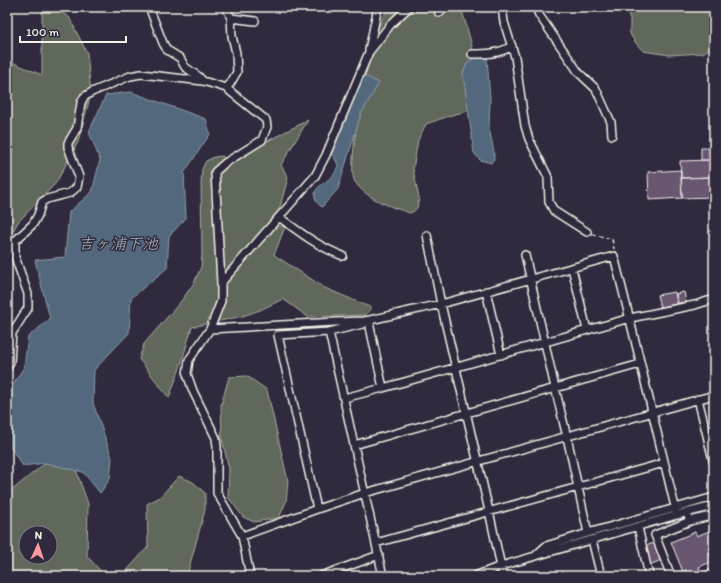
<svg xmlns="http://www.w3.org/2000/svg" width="721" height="583" font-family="Itim,'Klee One',sans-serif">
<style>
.green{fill:#61685b;stroke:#aaaca2;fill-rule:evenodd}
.water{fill:#52677d;stroke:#939ea8}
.building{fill:#695771;stroke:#f4f1e8}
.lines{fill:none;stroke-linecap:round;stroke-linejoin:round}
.minor-casing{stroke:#f4f1e8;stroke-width:10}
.path{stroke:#f4f1e8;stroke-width:1.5;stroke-dasharray:4 3;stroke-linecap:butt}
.minor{stroke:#2f2a3d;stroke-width:7}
.labels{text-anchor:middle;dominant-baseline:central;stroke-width:3;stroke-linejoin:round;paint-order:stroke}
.water-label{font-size:16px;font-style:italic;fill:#b3babd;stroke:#2f2a3d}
</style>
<rect width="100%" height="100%" fill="#2f2a3d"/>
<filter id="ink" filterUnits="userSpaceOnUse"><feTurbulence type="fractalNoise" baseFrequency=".025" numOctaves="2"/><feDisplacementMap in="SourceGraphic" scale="8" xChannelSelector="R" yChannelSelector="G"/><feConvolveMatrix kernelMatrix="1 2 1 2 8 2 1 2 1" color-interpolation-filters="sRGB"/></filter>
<g filter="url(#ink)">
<path class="green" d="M389,7h70l4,7 8,28 5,24v39l-11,7 -10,2 -29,10 -8,16 -5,29 6,29 -2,10 -3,3 -4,2c-19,-6 -44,-14 -55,-31 -10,-15 15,-137 24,-156 2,-7 7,-13 10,-19z
M626,7h88v38l-11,8 -34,2 -26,-4 -8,-9 -5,-8v-15z
M56,9l13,8 18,36 4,41 -13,48 -22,41 -38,39 -11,20v-182l35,15v-65z
M308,120l-27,45 7,13 -13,47 10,2 -11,28 51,33 47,20 -6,7 -58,2 -25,-18 -23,11 -17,6 -51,11 -12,41 -11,30 -30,-39 5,-15 38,-44 12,-17 7,-16 1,-13 -1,-70 1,-15 4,-8 8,-4 8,-1 7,5z
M247,376l20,14 21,91 -2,21 -7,16 -25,4 -11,-5 -15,-20 1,-28 -7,-30 -1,-34 8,-28z
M70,453l18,51 -1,52 18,20h-98v-82l4,-3 34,-28zM26,533h24v24h-24z
M179,476l14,6 12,11v17l-16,58 -1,8h-66l26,-29 -1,-43 13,-7z"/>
<path class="water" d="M476,57h11l3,42 -1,29 5,24v7l-3,4 -11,-3 -6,-7 -11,-80 5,-11z
M363,75l16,8 -18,31 -23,75 -16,18c-4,-3 -6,-5 -7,-10 -2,-11 14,-15 19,-23 2,-2 3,-6 4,-9l-4,-8 -3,-3 23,-59z
M131,92l75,27 4,15 -26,39 2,45 -17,18 -2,32 -36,30 -2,35 -35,37 -1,33 19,55 -2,21 -10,14 -17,-21 -38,-9 -22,3 -16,-23v-49l17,-27 4,-30 22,-18 -15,-59 30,-3 4,-45 23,-20 8,-32 -11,-28 17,-37z"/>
<path class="building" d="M709,137h5v23h-4z
M701,148h8l1,12h-9z
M710,160h4v17l-33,1 -1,-17z
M681,170l1,28 -33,2 -1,-28z
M714,177v11h-3l1,9 -30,1 -1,-20z
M675,292l2,12 -17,3 -3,-12z
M684,292l2,10 -8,1 -2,-9z
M714,529v18l-6,2 5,12 -14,6 2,6 -6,3h-7l-2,-6 -3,2 -12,-30 24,-10 2,4z
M654,543l7,17 -11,5 -5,-19z
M714,547v17l-6,-15z
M714,568v8h-19l6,-3z"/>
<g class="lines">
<g class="minor-casing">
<path id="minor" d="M149,7l14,36 4,7 13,8 5,9 13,9 5,5
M502,7l2,15 11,35 10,69 4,13 19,38 1,25 5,9 33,21
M536,7l3,8 40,58 17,16 15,33 1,13
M439,13l6,-6
M231,18l24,3
M369,50l9,-43
M472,54c14,0 27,0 40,-8
M226,88l4,-4 7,-12 -1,-19 -4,-17 -1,-18 -5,-11
M279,217c20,15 40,30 64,39
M427,235l14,69 48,207 14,65
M525,255l30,133 12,49 21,96
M572,268l15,62
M221,283l94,-107 11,-21 43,-103 22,-28 18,-17
M486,291l15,64
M370,320v7l13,61
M210,329l126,-7 28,-1 6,-1 71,-16 173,-48c22,86 42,173 63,259
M329,332l54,244
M7,368l3,-6 2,-29 16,-25v-14l-13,-37v-16l18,-17 5,-9 4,-13 5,-3 23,-6 7,-6 2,-10 -11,-30v-4l9,-15 4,-25 3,-6 8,-5 38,-16 11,-2 62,7 23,7 40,32 1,7 -5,13 -37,23 -10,9 6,111v18l-11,28 -21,31 -2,14 6,17 23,47 1,9v46l25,43 8,40
M344,398l39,-10 247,-70 65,-13 19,-6
M698,399l16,65
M354,445l286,-81
M317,509l-39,-174 51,-3 34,-8
M688,516l2,5 24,-6
M638,527l11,49
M242,536l75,-27 48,-16 349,-98
M592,540l9,36
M376,543l202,-56 86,-24
M537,554l9,-8 42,-13 126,-36
M321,576l58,-21
M475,576l26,-10 176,-51 37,-9
M671,576l-16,-41 35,-14"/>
</g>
<path class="path" d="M592,234l20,5 2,10"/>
<use href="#minor" class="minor"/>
</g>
</g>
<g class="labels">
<g class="water-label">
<text x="118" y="243">吉ヶ浦下池</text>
</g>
</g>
<rect width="721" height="583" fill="none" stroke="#2f2a3d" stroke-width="24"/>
<rect x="12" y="12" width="697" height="559" fill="none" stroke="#f4f1e8" stroke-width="1.5" filter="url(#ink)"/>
<g transform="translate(38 545) rotate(3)"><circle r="19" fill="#2f2a3d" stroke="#7e7a81"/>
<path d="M0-3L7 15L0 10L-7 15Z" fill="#ff9aa2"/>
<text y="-6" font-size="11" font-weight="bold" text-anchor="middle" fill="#f4f1e8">N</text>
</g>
<path d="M20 36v6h106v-6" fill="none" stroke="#f4f1e8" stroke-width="2"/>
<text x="26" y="36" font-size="12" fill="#f4f1e8" stroke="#2f2a3d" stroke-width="3" paint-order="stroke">100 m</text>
</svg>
